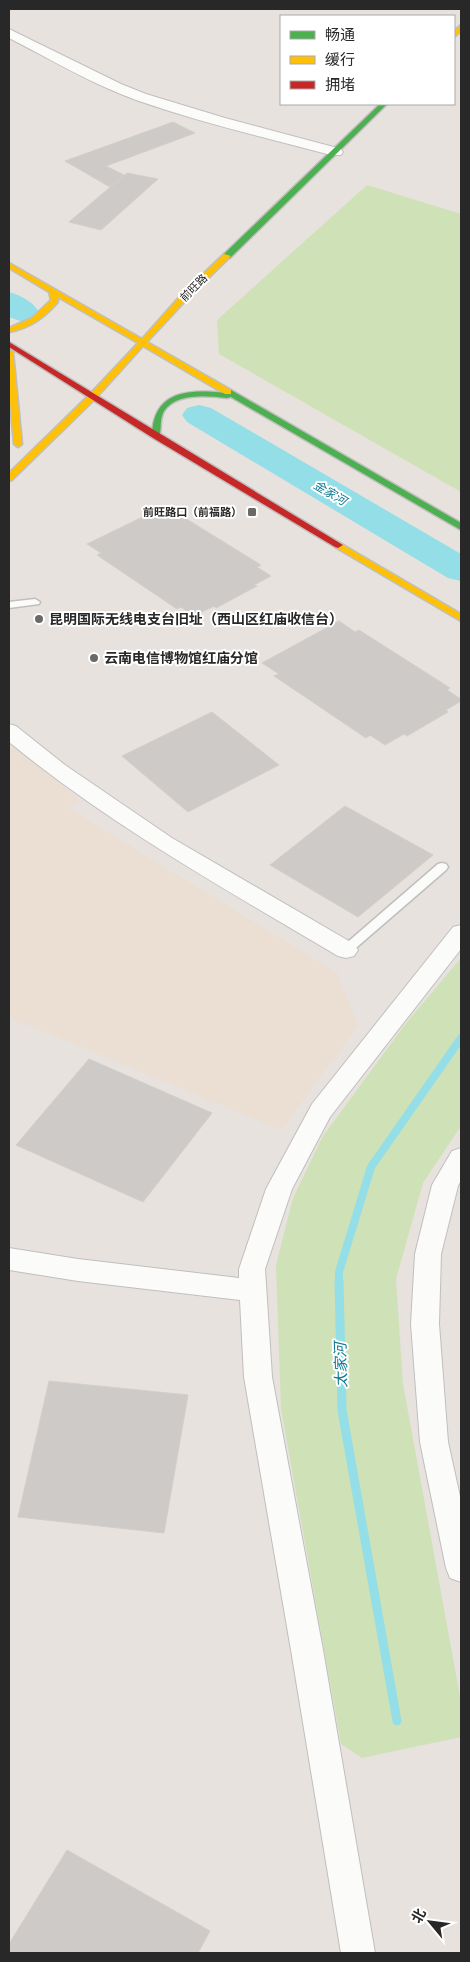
<svg xmlns="http://www.w3.org/2000/svg" width="470" height="1962" font-family="'DejaVu Sans','Noto Sans SC',sans-serif">
<style>
.education{fill:#eadfd2}
.green{fill:#cfe1b7}
.lines{fill:none;stroke-linecap:round;stroke-linejoin:round}
.stream-far1{stroke:#93dee7;stroke-width:8}
.stream{stroke:#93dee7;stroke-width:9}
.river{fill:#93dee7;fill-rule:evenodd}
.building{fill:#cecac8;stroke:#d2ceca}
.lane-casing{stroke:#c0bfbf;stroke-width:3}
.street-casing{stroke:#c0bfbf;stroke-width:2}
.fast-casing{stroke:#c0bfbf;stroke-width:3}
.slow-casing{stroke:#c0bfbf;stroke-width:3}
.jam-casing{stroke:#c0bfbf;stroke-width:3}
.lane{fill:#fbfbfa;fill-rule:evenodd}
.street{fill:#fbfbfa;fill-rule:evenodd}
.fast{fill:#4caf50;fill-rule:evenodd}
.slow{fill:#ffc107;fill-rule:evenodd}
.jam{fill:#c62828;fill-rule:evenodd}
.poi-dot{fill:#6b6968;stroke:#fff;stroke-width:2}
.labels{text-anchor:middle;dominant-baseline:central;stroke-width:4;stroke-linejoin:round;paint-order:stroke}
.far-street-label{font-size:11px;fill:#282828;stroke:#fff}
.far-poi-label{font-size:11px;font-weight:bold;fill:#282828;stroke:#fff;text-anchor:end}
.far-water-label{font-size:12px;font-style:italic;fill:#107a94;stroke:#fff}
.poi-label{font-size:14px;font-weight:bold;fill:#282828;stroke:#fff;text-anchor:start}
.water-label{font-size:15px;font-style:italic;fill:#107a94;stroke:#fff}
</style>
<rect width="100%" height="100%" fill="#e7e2de"/>
<path class="education" d="M9,741l71,60 -12,7 269,165 21,53 -77,104 -272,-113z"/>
<path class="green" d="M367,185l94,29v278l-242,-138 -2,-34z
M461,958v168l-38,57 -27,96 7,105 58,318v35l-99,21 -21,-14 -60,-335 -5,-144 17,-67 30,-62 84,-114z"/>
<g class="lines">
<path class="stream-far1" d="M339,1283v-11l32,-105 90,-129"/>
<path class="stream" d="M339,1281l3,129 55,311"/>
<path class="river" d="M9,292c13,4 23,9 30,20l-5,7 -11,3 -14,-5z
M199,405l12,3 250,146v27l-13,-3 -261,-156 -5,-7 5,-7z"/>
</g>
<path class="building" d="M173,122l22,11 -89,33 18,9 -14,12 -45,-26z
M127,173l31,6 -57,51 -32,-8z
M163,507l14,9 3,-1 81,50 -4,2 14,9 -17,9 3,1 -41,22 -2,-2 -20,10 -13,-9 -4,2 -80,-54 4,-2 -14,-9z
M339,621l16,11 4,-2 91,58 -3,2 14,9v2l-15,9 2,2 -41,24 -3,-2 -19,11 -15,-10 -4,3 -92,-62 5,-2 -17,-11z
M212,712l67,53 -91,47 -66,-56z
M345,806l88,49 -75,62 -88,-52z
M89,1059l123,54 -69,89 -127,-57z
M49,1381l139,14 -24,138 -146,-16z
M67,1850l143,81 -12,22h-189v-9z"/>
<g class="lines">
<g class="lane-casing">
<path id="lane" d="M35,599l5,3 -1,2 -30,4v-6z
M442,863l4,1 2,3 -2,3 -96,83h-8l-2,-3 2,-3 96,-83z"/>
</g>
<g class="street-casing">
<path id="street" d="M9,29l112,55 25,10 79,24 116,31 2,3 -2,3h-10c-65,-17 -132,-33 -195,-55 -44,-16 -86,-41 -127,-62z
M9,724l7,2 49,39 107,73 182,106 4,6 -4,6 -8,2 -8,-2c-113,-67 -228,-131 -329,-214z
M461,925v24l-131,168 -38,72 -27,80 7,108 51,273 52,303h-34l-50,-303 -47,-273 -4,-77 -162,-19 -69,-11v-22l69,11 161,19v-9l27,-80 46,-85 141,-177z
M461,1148v32l-3,6 -17,68 -2,70 9,118 13,59v81l-11,-4 -4,-10 -26,-126 -9,-118 4,-70 17,-69 20,-34z"/>
</g>
<g class="fast-casing">
<path id="fast" d="M380,104h7l-157,154h-6v-4z
M225,390h6l230,133v7l-230,-133 -4,1c-19,-2 -50,-6 -63,13 -5,9 -2,18 -5,27l-3,1 -4,-3c1,-45 36,-47 73,-43z"/>
</g>
<g class="slow-casing">
<path id="slow" d="M461,25v6l-7,6v-6z
M224,254l7,2 -43,42 -41,44 84,48v4h-6l-82,-48 -47,52 -84,82 -3,1v-8l81,-79 48,-51 -80,-46v5c-14,16 -28,26 -49,30v-4l23,-10 19,-18 -2,-8 -40,-24v-5l133,76 40,-45z
M9,350l4,2 9,92 -4,3 -4,-3 -5,-53z
M338,542l123,72v7l-126,-74v-4z"/>
</g>
<g class="jam-casing">
<path id="jam" d="M9,342l334,203 -5,3 -3,-1 -182,-109 -144,-91z"/>
</g>
<use href="#lane" class="lane"/>
<use href="#street" class="street"/>
<use href="#fast" class="fast"/>
<use href="#slow" class="slow"/>
<use href="#jam" class="jam"/>
</g>
<g class="poi-dot">
<rect x="247" y="507" width="10" height="10" rx="2.5"/>
<circle cx="39" cy="619" r="5"/>
<circle cx="94" cy="658" r="5"/>
</g>
<g class="labels">
<g class="far-street-label">
<text transform="translate(194 288) rotate(-45)">前旺路</text>
</g>
<g class="far-poi-label">
<text x="242" y="512">前旺路口（前福路）</text>
</g>
<g class="far-water-label">
<text transform="translate(330 493) rotate(31)">金家河</text>
</g>
<g class="poi-label">
<text x="49" y="619">昆明国际无线电支台旧址（西山区红庙收信台）</text>
<text x="104" y="658">云南电信博物馆红庙分馆</text>
</g>
<g class="water-label">
<text transform="translate(341 1365) rotate(-91)">太家河</text>
</g>
</g>
<rect width="470" height="1962" fill="none" stroke="#282828" stroke-width="20"/>
<rect x="280" y="15" width="175" height="90" fill="#ffffff" stroke="#a9a9a9"/>
<rect x="290" y="31" width="25" height="8" fill="#4caf50" stroke="#a9a9a9"/>
<text x="325" y="40" font-size="15" fill="#282828">畅通</text>
<rect x="290" y="56" width="25" height="8" fill="#ffc107" stroke="#a9a9a9"/>
<text x="325" y="65" font-size="15" fill="#282828">缓行</text>
<rect x="290" y="81" width="25" height="8" fill="#c62828" stroke="#a9a9a9"/>
<text x="325" y="90" font-size="15" fill="#282828">拥堵</text>
<g transform="translate(430 1922) rotate(299)" stroke="#ffffff" stroke-width="4" paint-order="stroke">
<path d="M0-4L9 19L0 12L-9 19Z" fill="#282828"/>
<text y="-8" font-size="14" font-weight="bold" text-anchor="middle" fill="#282828">北</text>
</g>
</svg>
